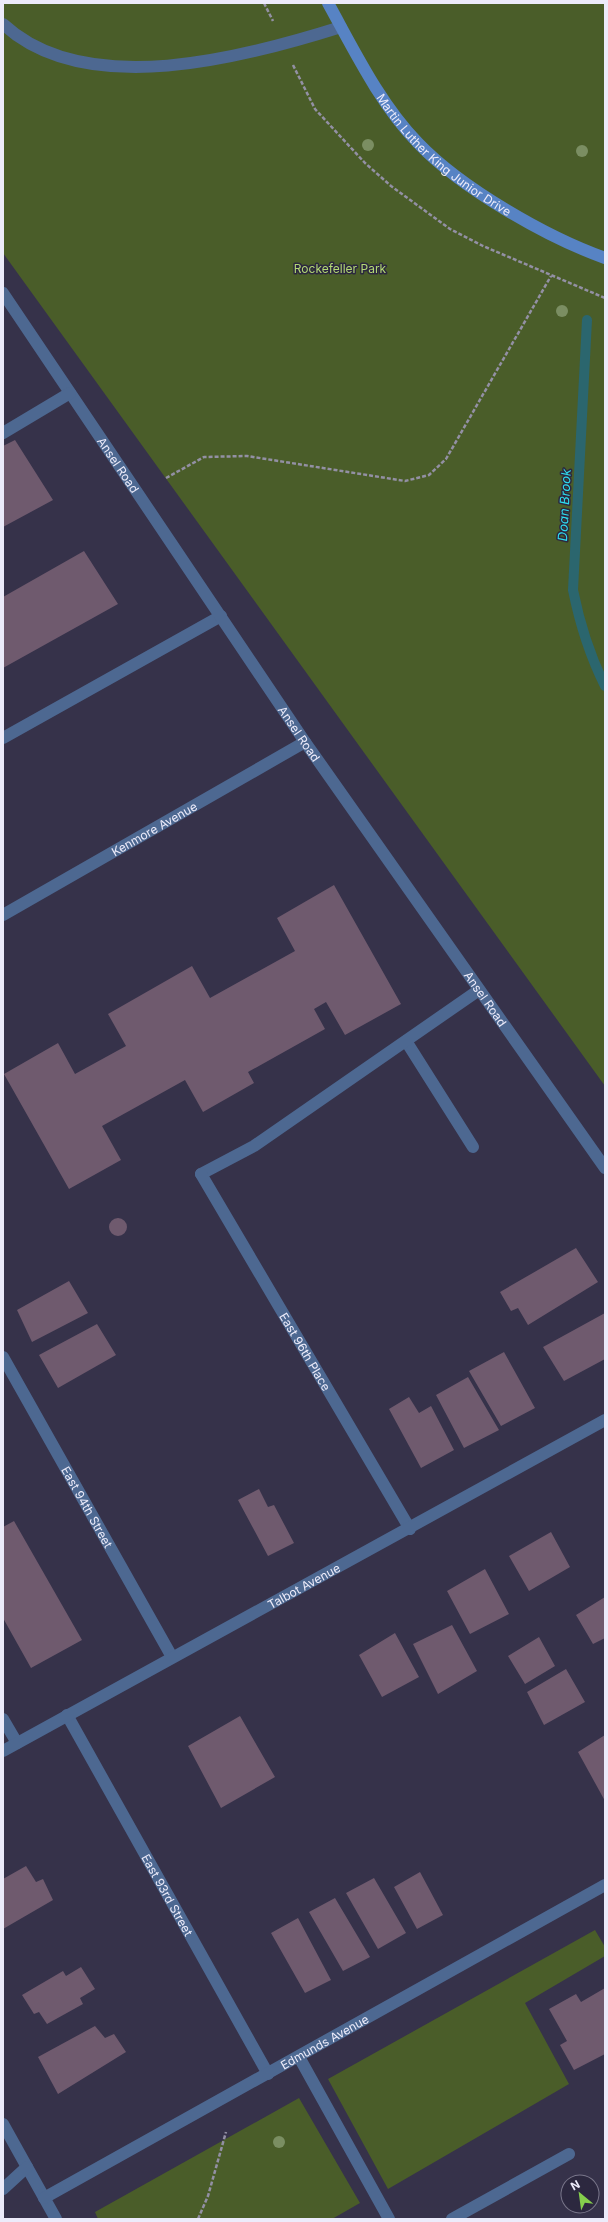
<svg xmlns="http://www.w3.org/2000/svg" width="608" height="2222" font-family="Inter,sans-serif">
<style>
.green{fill:#4a5d29}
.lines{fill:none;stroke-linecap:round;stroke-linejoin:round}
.stream{stroke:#2b666e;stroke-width:10}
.building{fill:#6f5a6e}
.path{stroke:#9390a4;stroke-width:2.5;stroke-dasharray:4 2;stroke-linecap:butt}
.lane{stroke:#4d6891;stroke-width:12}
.street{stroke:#4d6891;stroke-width:12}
.secondary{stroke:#5783c4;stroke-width:12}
.tree{fill:#7b8e62}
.labels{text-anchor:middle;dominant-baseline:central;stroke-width:3;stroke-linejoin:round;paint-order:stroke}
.street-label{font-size:12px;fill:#ecebfa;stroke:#2c283f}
.park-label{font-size:12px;fill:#b4d975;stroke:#2c283f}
.water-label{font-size:13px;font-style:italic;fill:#2eddef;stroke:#2c283f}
</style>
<rect width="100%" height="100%" fill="#36324a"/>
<path class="green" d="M3,3h602v1083l-602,-833z
M595,1930l10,17v9l-80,47 44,81 -181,105 -60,-110z
M299,2098l61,105 -28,16h-234l-3,-7z"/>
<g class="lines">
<path class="stream" d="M587,320l-14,270c7,35 16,64 32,96"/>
</g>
<path class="building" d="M15,440l38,60 -50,27v-81z
M84,551l34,53 -115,64v-71z
M334,885l67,119 -56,31 -19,-33 -12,7 11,20 -77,43 6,11 -51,29 -18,-32 -83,46 19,34 -52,29 -65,-115 54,-31 17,31 51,-28 -18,-32 84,-48 18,32 85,-47 -18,-33z
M109 1227a9 9 0 1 1 18 0a9 9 0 1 1-18 0Z
M576,1248l22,34 -70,43 -10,-17 -7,3 -11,-19z
M69,1281l19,32 -56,29 -15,-32z
M605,1313v46l-41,22 -21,-34z
M97,1324l19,31 -58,33 -19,-33z
M504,1352l31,56 -34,18 -32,-55z
M468,1377l31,53 -35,18 -28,-53z
M409,1397l10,16 12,-7 23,44 -33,18 -32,-59z
M259,1489l9,18 6,-2 20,38 -26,13 -30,-56z
M14,1521l68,119 -51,28 -28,-50v-91z
M551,1532l19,35 -41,24 -20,-35z
M485,1569l24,45 -39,20 -23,-43z
M605,1597v41l-12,6 -17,-29z
M452,1625l25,46 -39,23 -25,-50z
M395,1633l24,44 -37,20 -23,-42z
M539,1637l16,29 -30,18 -17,-28z
M566,1669l19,33 -41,23 -17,-33z
M240,1716l35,61 -54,31 -33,-62z
M605,1735v66l-27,-49z
M26,1866l10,16 7,-3 10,21 -50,29v-50z
M420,1872l23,43 -26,14 -23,-42z
M374,1878l32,55 -28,16 -32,-56z
M335,1898l35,59 -27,14 -34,-59z
M298,1918l33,62 -26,13 -34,-60z
M81,1967l14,22 -15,9 3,6 -36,20 -8,-12 -5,2 -12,-19 41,-24 3,5z
M605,1988v66l-31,16 -14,-25 7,-4 -18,-32 27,-15 5,8z
M95,2026l10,12 9,-4 12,18 -68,42 -20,-37z"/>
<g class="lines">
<path class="path" d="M264,3l9,18
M293,65l22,44 50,54 26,23 59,43 33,17 122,52
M166,478l38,-21 43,-1 158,25 24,-6 17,-16 105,-183
M198,2219l10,-23 18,-64"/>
<g class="lane">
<path d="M3,738l218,-122"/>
<path d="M406,1041l67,106"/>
<path d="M201,1174l53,-28 225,-156"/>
<path id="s1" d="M67,1715l201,359"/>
<path d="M3,1719l14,24"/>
<path d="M299,2057l90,162"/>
<path d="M452,2219l117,-65"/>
</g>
<g class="street">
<path d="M3,24c83,77 243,33 338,3"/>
<path id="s2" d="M3,293l302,449 300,426"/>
<path d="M3,433l67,-40"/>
<path id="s3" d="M3,915l302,-173"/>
<path id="s4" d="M201,1174l209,355"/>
<path id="s5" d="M3,1357l169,300"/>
<path id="s6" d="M3,1751l602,-331"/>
<path d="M3,2124l53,95"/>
<path d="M3,2189l24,-22"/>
<path id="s7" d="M44,2198l561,-313"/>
</g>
<path class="secondary" id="s8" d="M328,3c26,47 52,101 90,140 43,45 128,94 187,115"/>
</g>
<g class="tree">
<circle cx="368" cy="145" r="6"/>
<circle cx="582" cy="151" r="6"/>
<circle cx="562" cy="311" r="6"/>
<circle cx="279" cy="2142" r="6"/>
</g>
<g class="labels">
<g class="street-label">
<text stroke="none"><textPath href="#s8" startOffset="194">Martin Luther King Junior Drive</textPath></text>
<text stroke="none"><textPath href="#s2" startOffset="207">Ansel Road</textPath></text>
<text stroke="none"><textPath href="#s2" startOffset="531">Ansel Road</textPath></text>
<text stroke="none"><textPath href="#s3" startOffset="174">Kenmore Avenue</textPath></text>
<text stroke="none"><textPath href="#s2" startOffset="855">Ansel Road</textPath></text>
<text stroke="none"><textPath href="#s4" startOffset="206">East 96th Place</textPath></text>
<text stroke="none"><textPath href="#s5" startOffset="172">East 94th Street</textPath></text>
<text stroke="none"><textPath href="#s6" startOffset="343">Talbot Avenue</textPath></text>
<text stroke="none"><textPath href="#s1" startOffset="206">East 93rd Street</textPath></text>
<text stroke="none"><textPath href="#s7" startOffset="321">Edmunds Avenue</textPath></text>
</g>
<g class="park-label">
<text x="340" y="268">Rockefeller Park</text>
</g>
<g class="water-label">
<text transform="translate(564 505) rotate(-87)">Doan Brook</text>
</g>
</g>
<rect width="608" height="2222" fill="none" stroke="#ecebfa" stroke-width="8"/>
<g transform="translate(580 2194) rotate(331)"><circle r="19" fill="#2c283f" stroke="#79768a"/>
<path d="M0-3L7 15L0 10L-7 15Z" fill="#85cf4c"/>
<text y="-6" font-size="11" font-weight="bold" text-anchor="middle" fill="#ecebfa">N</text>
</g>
</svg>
